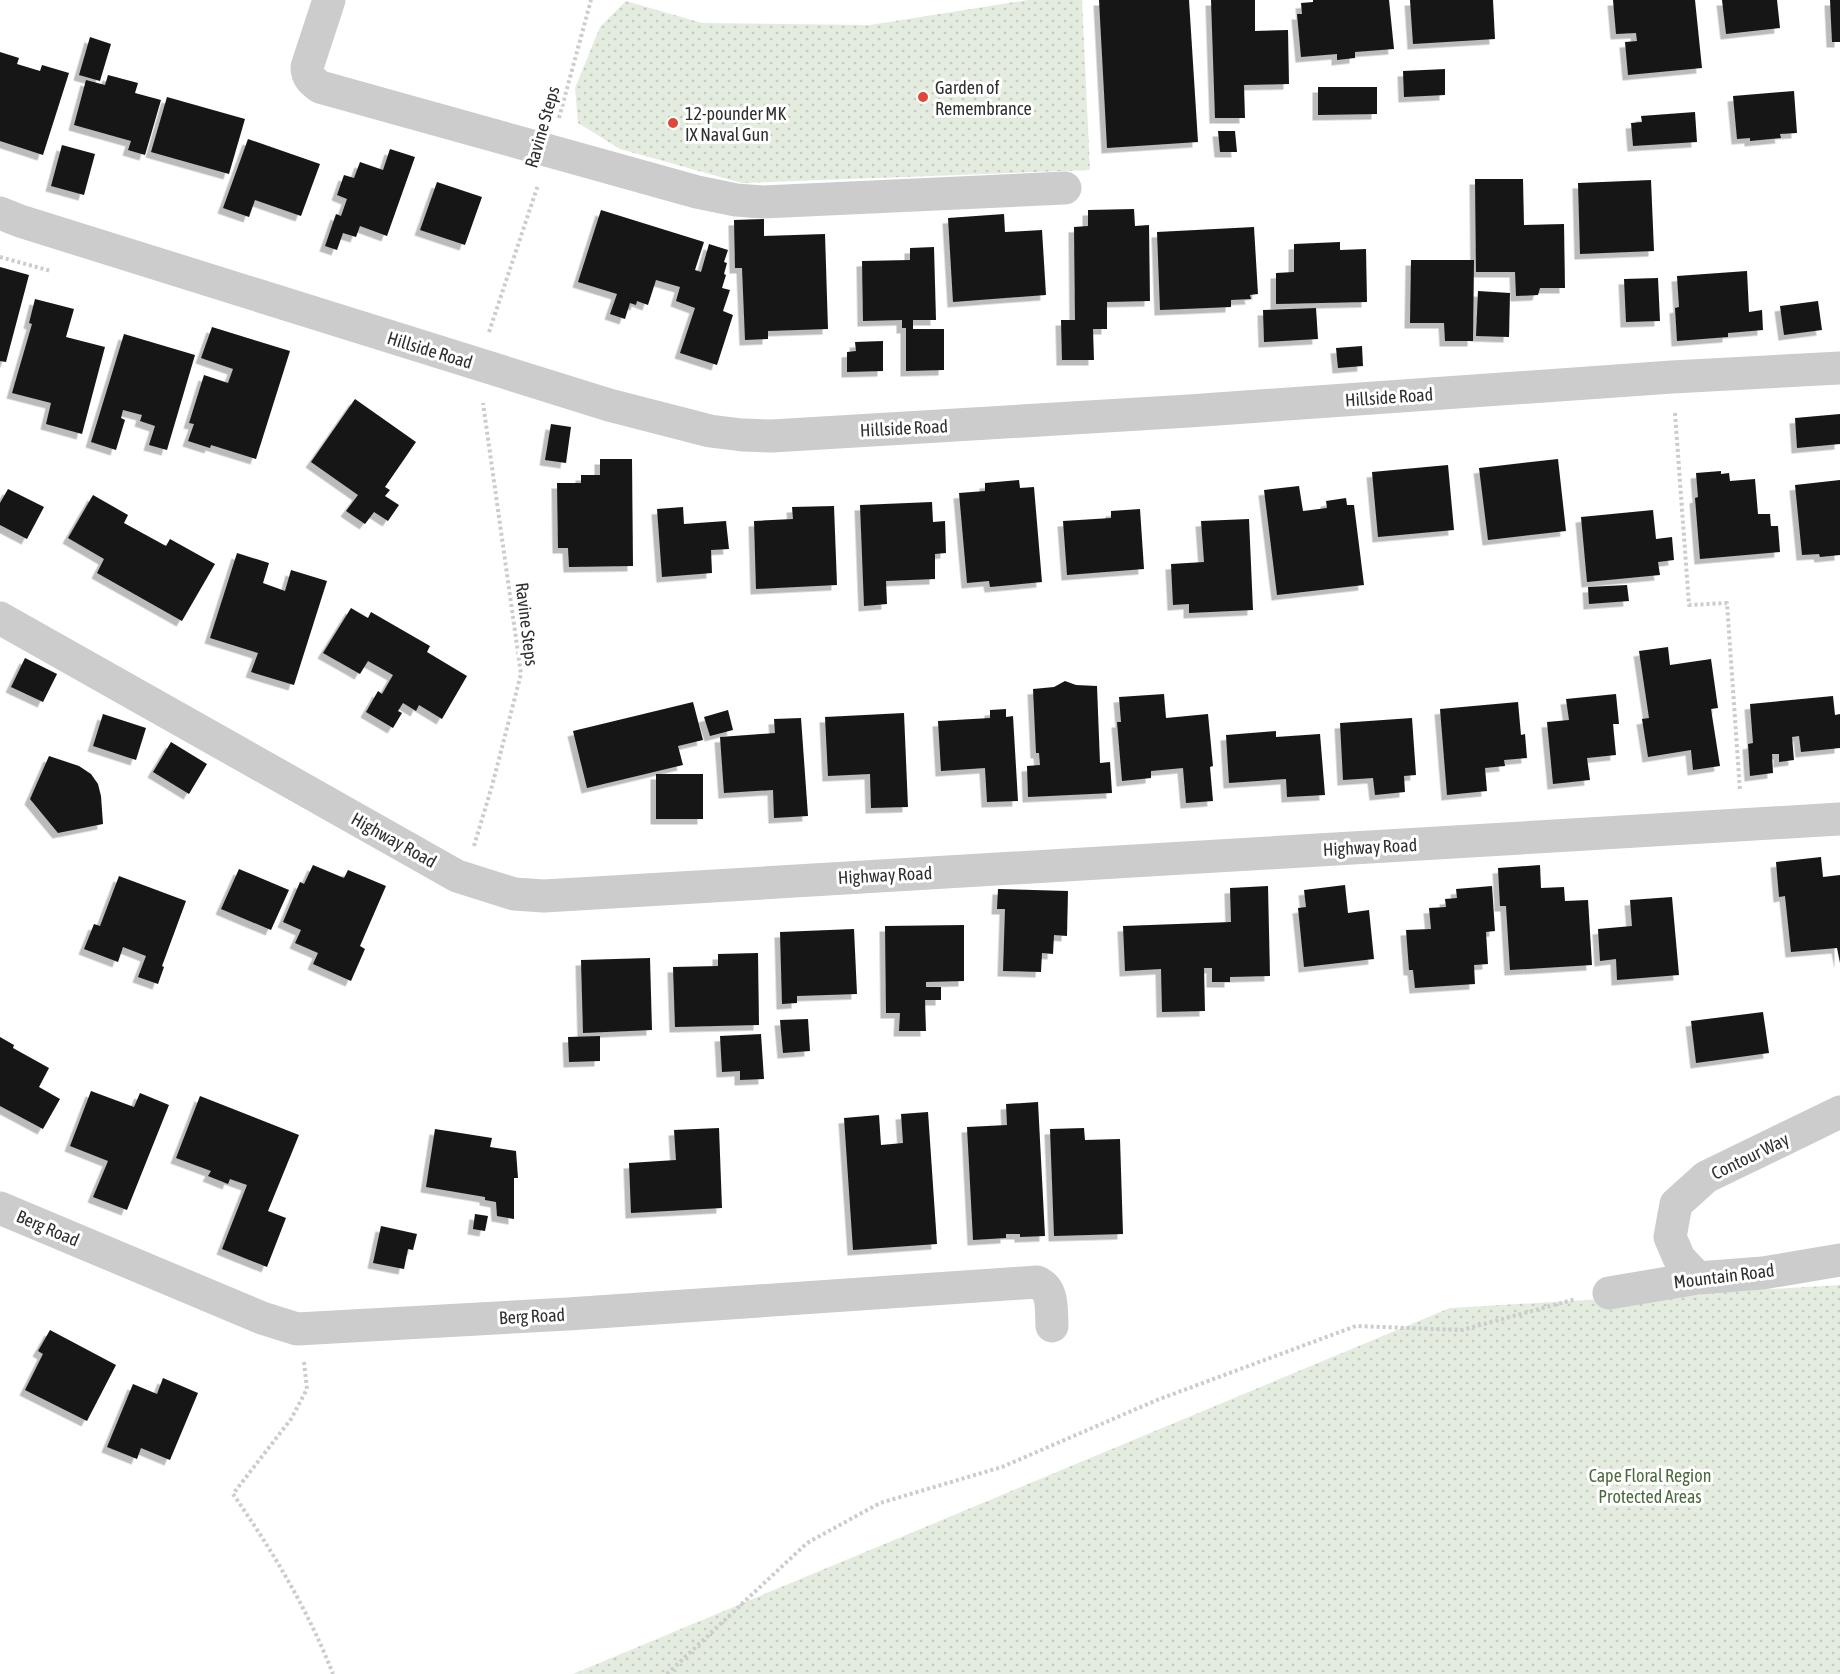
<svg xmlns="http://www.w3.org/2000/svg" width="1840" height="1674" font-family="'Asap Condensed',sans-serif">
<style>
.park{fill:url(#park-dots)}
.building{fill:#161616;filter:url(#shadow)}
.lines{fill:none;stroke-linecap:round;stroke-linejoin:round}
.path{stroke:#ccc;stroke-width:4;stroke-dasharray:3 3;stroke-linecap:butt}
.street{stroke:#ccc;stroke-width:33}
.poi-dot{fill:#dd483a;stroke:#fff;stroke-width:2}
.labels{text-anchor:middle;dominant-baseline:central;stroke-width:6;stroke-linejoin:round;paint-order:stroke}
.poi-label{font-size:18px;fill:#2f2f2f;stroke:#fff;text-anchor:start}
.street-label{font-size:18px;fill:#2f2f2f;stroke:#fff}
.park-label{font-size:18px;fill:#4c693e;stroke:#fff}
</style>
<defs>
<pattern id="park-dots" width="8" height="8" patternUnits="userSpaceOnUse" patternTransform="scale(1.5)"><rect width="8" height="8" fill="#e3ecde"/><path d="M2 2h.1M6 6h.1" fill="none" stroke="#c3cbbf" stroke-width="1.8" stroke-linecap="round"/></pattern>
<filter id="shadow"><feDropShadow dx="-5.5" dy="5.5" stdDeviation="0" flood-color="#0004"/></filter>
</defs>
<rect width="100%" height="100%" fill="#fff"/>
<path class="park" d="M1028,0h54l8,170 -348,13 -122,-34 -42,-26 -3,-35 25,-61 26,-26 76,22 168,2z
M1840,1285v389h-1267l877,-366z"/>
<path class="building" d="M1099,0h90l9,142 -91,6z
M1211,0h44v31l33,-1 1,54 -45,1 1,33h-30z
M1313,0h76l5,49 -39,3v6l-18,2v-6l-36,3 -4,-43h5l-1,-11 12,-1z
M1410,0h83l2,39 -82,5z
M1613,0h82l7,68 -74,7 -3,-33 12,-1 -1,-8 -20,1z
M1722,0h55l3,28 -54,6z
M1830,0h10v42h-8z
M90,37l21,7 -11,37 -21,-6z
M0,52l19,6 -2,6 23,7 2,-6 27,8 -26,82 -43,-14z
M1445,69v26l-41,2 -1,-26z
M108,75l30,8 -3,10 26,7 -16,55 -17,-5 3,-9 -57,-16 12,-45 19,5z
M1318,87h59v27l-59,1z
M1794,91l3,42 -17,1 1,4 -31,3v-3l-13,1 -4,-43z
M167,97l78,22 -16,55 -78,-22z
M1695,112l2,30 -64,4 -2,-23 11,-1 -1,-6z
M1218,131h17l2,21h-17z
M248,139l72,25 -19,52 -46,-16 -6,17 -26,-9z
M62,145l33,9 -11,41 -33,-9z
M390,149l25,8 -28,79 -27,-10 -4,11 -13,-4 -6,17 -12,-4 11,-32 5,2 6,-17 -10,-4 7,-20 10,3 6,-16 23,8z
M1475,179h48l1,46 40,-1 1,64h-25l-2,7 -22,1 -1,-24h-39z
M1651,180l3,71 -74,3 -2,-71z
M437,182l45,15 -17,48 -45,-15z
M1134,209l1,17 14,-1 1,76 -43,1v27h-14l1,31h-32l-1,-40h14l-1,-93 14,-1v-16z
M601,210l103,32 -9,28 6,2 8,-28 19,6 -4,12 3,1 -3,11 2,1 -4,13 8,2 -7,21 10,4 -16,50 -37,-12 15,-45 -19,-7 4,-14 -24,-7 -8,25 -11,-4 -1,4 -6,-2 -5,16 -15,-5 7,-20 -39,-12z
M1004,214l1,18 37,-2 4,65 -93,7 -5,-84z
M764,219v17l61,-2 3,95 -60,2v8l-23,1 -3,-72h-7l-1,-48z
M1254,227l4,67 -8,1 1,4 -20,1v7l-71,3 -3,-78z
M1340,242v8l26,-1 1,53 -91,2v-31l18,-1v-28z
M934,247l2,73h-23v9h31v41l-38,1v-43h-4v-8l-39,1 -1,-60 48,-1v-12z
M1411,260h63l-1,81h-28l-1,-18h-34z
M0,267l29,8 -23,87 -6,-1z
M1747,271l2,41 13,-2 1,20 -35,3v4l-51,4 -2,-33 4,-1 -2,-31z
M1658,278l2,43 -34,1 -2,-43z
M1478,291l32,2 -1,44 -33,-1z
M35,299l39,10 -8,28 39,10 -23,87 -36,-10 5,-21 -39,-10 20,-69 -3,-1z
M1818,301l4,29 -38,5 -4,-29z
M1316,308l2,31 -54,3 -1,-32z
M212,327l78,24 -34,108 -45,-14 -1,3 -22,-7 6,-17 -5,-1 15,-48 24,8 5,-14 -32,-11z
M124,334l71,21 -28,95 -18,-5 6,-19 -15,-5 2,-6 -19,-5 -2,8 4,2 -9,30 -25,-8z
M883,341v30l-36,1v-20l9,-1 -1,-9z
M1362,346l1,20 -25,2 -2,-20z
M355,399l61,43 -31,45 5,3 -5,6 14,9 -11,16 -14,-9 -9,12 -19,-13 12,-16 -47,-33z
M1840,414v30l-43,4 -2,-30z
M551,424l20,3 -5,36 -21,-3z
M600,459h32l1,107 -64,1 -1,-19h-10l-1,-65h24v-8h19z
M1558,459l8,72 -78,9 -9,-72z
M1448,465l6,65 -76,7 -6,-65z
M1721,471v3l8,-1 1,8 25,-2 3,35h12l1,12h7l2,26 -80,7 -5,-61 3,-1 -2,-24z
M1019,480l1,8 14,-1 8,95 -52,5 -1,-6 -22,2 -8,-90 26,-2v-8z
M1840,480v75l-20,2 -1,-3 -17,1 -7,-70z
M1299,486l4,25 24,-3 -1,-7 20,-3 1,7h7l10,80 -87,10 -13,-105z
M8,489l36,18 -17,32 -27,-14v-22z
M93,495l35,20 -4,8 42,23 4,-7 45,25 -33,57 -85,-48 7,-14 -36,-21z
M932,502l1,20 12,-1 1,32 -11,1v25l-49,2 1,23 -23,2 -4,-101z
M834,506l3,79 -81,4 -2,-68 39,-2 -1,-12z
M683,507l1,17 42,-3 3,28 -18,1 1,23 -50,4 -5,-68z
M1140,509l4,60 -77,6 -4,-54 48,-3v-7z
M1653,510l3,29 16,-2 2,23 -16,2 2,13 -73,7 -6,-65z
M1249,519l4,91 -64,3v-9l-16,1 -2,-41 33,-2 -3,-41z
M237,553l32,10 -6,20 22,8 6,-21 36,11 -33,104 -43,-13 7,-19 -48,-15z
M1627,585l2,16 -40,3 -1,-17z
M351,608l17,10 3,-6 59,34 -3,6 40,24 -25,43 -23,-14 -3,6 -13,-8 -5,8 4,2 -9,15 -27,-16 12,-21 4,3 11,-19 -25,-14 -8,13 -37,-21z
M1668,647l2,18 41,-6 7,49 -7,1 9,57 -27,4 -2,-20 -43,7 -6,-38 7,-1 -10,-67z
M25,658l32,16 -14,28 -32,-15z
M1065,681l11,4 21,1 3,77 10,-1 2,31 -84,4 -1,-31 13,-1 -1,-12h-3l-3,-64 21,-2z
M1164,694l2,24 42,-4 5,52 -3,1 3,34 -27,2 -3,-35 -32,3v7l-29,3 -5,-59h4l-2,-25z
M1616,694l3,30h-6l3,31 -29,3 3,22 -37,4 -6,-62 22,-2 -3,-21z
M1833,696l2,19 5,-1v34l-39,4 -2,-16 -7,1 2,23 -15,2v-8h-7l1,19 -23,3 -2,-32 5,-1 -3,-39z
M693,702l10,38 -25,6 5,19 -96,23 -14,-57z
M1518,702l3,33 4,-1 2,24 -23,2 1,6 -20,2 2,23 -40,4 -7,-86z
M1006,709v8l7,-1 5,85 -31,1 -2,-34 -44,3 -3,-50 52,-3v-8z
M728,710l5,20 -23,6 -6,-19z
M904,713l4,94 -37,1 -1,-34 -42,2 -3,-59z
M103,714l43,14 -10,32 -43,-14z
M801,718l7,98 -34,2 -1,-28 -49,3 -4,-56 55,-4 -1,-14z
M1412,718l4,57 -12,1 1,16 -30,3 -2,-17 -30,2 -3,-57z
M1276,731v6l44,-3 5,61 -38,2 -1,-18 -57,4 -3,-48z
M171,742l36,22 -18,30 -36,-22z
M49,756l30,10 12,8 7,10 3,12 2,28 -45,9 -28,-34z
M656,774h47v45h-47z
M1821,857l2,20 17,-2v88l-3,-15 -46,4 -6,-56 -6,1 -3,-35z
M313,865l31,13 4,-8 38,16 -26,60 5,3 -14,32 -38,-17 5,-11 -23,-10 6,-13 -18,-8 17,-40 4,2z
M1540,865l1,23 23,-1 1,14 23,-1 4,65 -82,5 -4,-64h-6l-2,-38z
M239,869l50,21 -18,40 -50,-21z
M119,876l67,25 -24,65 2,1 -6,17 -20,-7 8,-21 -23,-9 -5,15 -34,-13 10,-25 6,2z
M1345,885l3,28 21,-3 5,49 -70,8 -6,-59 8,-1 -2,-17z
M1268,886l2,90 -40,1v5h-18v-14h-8l1,43 -43,1 -1,-43 -36,2 -2,-45 108,-4 -1,-34z
M1492,886l3,45 -9,1 2,32 -14,1 1,19 -60,4 -2,-18h-4l-3,-40 25,-1 -2,-21 17,-1 -1,-8 12,-1 -1,-9z
M998,889l70,2 -1,45 -13,-1 -1,19 -11,-1 -1,19 -38,-1 2,-62h-8z
M1672,897l7,78 -62,5 -1,-21 -16,2 -2,-32 34,-3 -2,-26z
M964,925v56l-38,1v5h15v13h-16l1,31h-27l1,-18h-14l-1,-87z
M854,929l3,65 -60,2v7l-15,1 -2,-72z
M758,953l1,72 -84,2 -2,-60 45,-1v-12z
M650,958l2,72 -69,3 -2,-73z
M1763,1012l6,41 -73,10 -5,-42z
M808,1019l2,32 -27,2 -3,-33z
M761,1034l3,45 -24,1v-9l-18,1 -2,-36z
M600,1036v25l-31,1 -1,-25z
M0,1037l14,8 -1,3 36,20 -10,19 21,12 -17,30 -43,-23z
M91,1091l43,16 6,-14 29,12 -42,105 -34,-13 15,-36 -38,-15z
M200,1096l99,39 -31,76 18,7 -19,49 -45,-18 25,-64 -17,-6 -2,5 -20,-8 3,-5 -35,-13z
M1038,1102l7,134 -25,1v-3h-14v4l-33,2 -6,-113 40,-2 -1,-21z
M928,1112l9,132 -84,6 -9,-132 35,-3 2,30 22,-2 -2,-29z
M719,1128l3,80 -91,5 -2,-50 47,-3 -2,-30z
M1084,1128l1,12 35,-1 3,95 -69,2 -4,-107z
M435,1129l57,9 -2,9 26,4 2,27h-4v41l-17,-3 -1,-14 -11,-2v-3l-59,-10z
M475,1214l13,2 -3,15 -12,-2z
M381,1226l36,8 -4,16 -5,-1 -4,20 -31,-6z
M50,1330l66,35 -29,56 -62,-31 18,-36 -5,-3z
M163,1378l35,15 -28,67 -29,-12 -4,11 -30,-12 26,-63 24,10z"/>
<g class="lines">
<path class="path" d="M559,118l32,-118
M0,257l51,14
M489,332l49,-147
M1675,413l14,192 38,-2 13,188
M474,846l18,-60 29,-112 -38,-271
M304,1362l3,27 -16,30 -58,75c39,56 75,116 100,180
M667,1674l140,-131 73,-40 122,-36 155,-67 199,-74 106,4 114,-31"/>
<path class="street" d="M329,0l-22,67c0,10 5,14 13,20l377,105 39,8 27,2 302,-14
M0,213l20,8 589,184 101,26 32,4 30,1 417,-25 483,-34 168,-9
M0,618l457,258 57,18 30,2 1296,-77
M0,1208l262,110 35,11 271,-15 469,-32c17,7 14,27 15,44
M1698,1278l-19,-20 -9,-21 6,-33 30,-27 134,-65
M1609,1293l89,-15 65,-5 77,-13"/>
</g>
<g class="poi-dot">
<circle cx="923" cy="97" r="6"/>
<circle cx="673" cy="123" r="6"/>
</g>
<g class="labels">
<g class="poi-label">
<text x="935" y="87">Garden of<tspan x="935" dy="21">Remembrance</tspan></text>
<text x="685" y="113">12-pounder MK<tspan x="685" dy="21">IX Naval Gun</tspan></text>
</g>
<g class="street-label">
<text transform="translate(542 127) rotate(-74)">Ravine Steps</text>
<text transform="translate(430 350) rotate(17)">Hillside Road</text>
<text transform="translate(1389 397) rotate(-4)">Hillside Road</text>
<text transform="translate(904 428) rotate(-3)">Hillside Road</text>
<text transform="translate(527 624) rotate(83)">Ravine Steps</text>
<text transform="translate(394 840) rotate(29)">Highway Road</text>
<text transform="translate(1370 847) rotate(-3)">Highway Road</text>
<text transform="translate(885 875) rotate(-3)">Highway Road</text>
<text transform="translate(1750 1156) rotate(-26)">Contour Way</text>
<text transform="translate(48 1228) rotate(23)">Berg Road</text>
<text transform="translate(1724 1276) rotate(-7)">Mountain Road</text>
<text transform="translate(532 1316) rotate(-3)">Berg Road</text>
</g>
<g class="park-label">
<text x="1650" y="1475">Cape Floral Region<tspan x="1650" dy="21">Protected Areas</tspan></text>
</g>
</g>
</svg>
